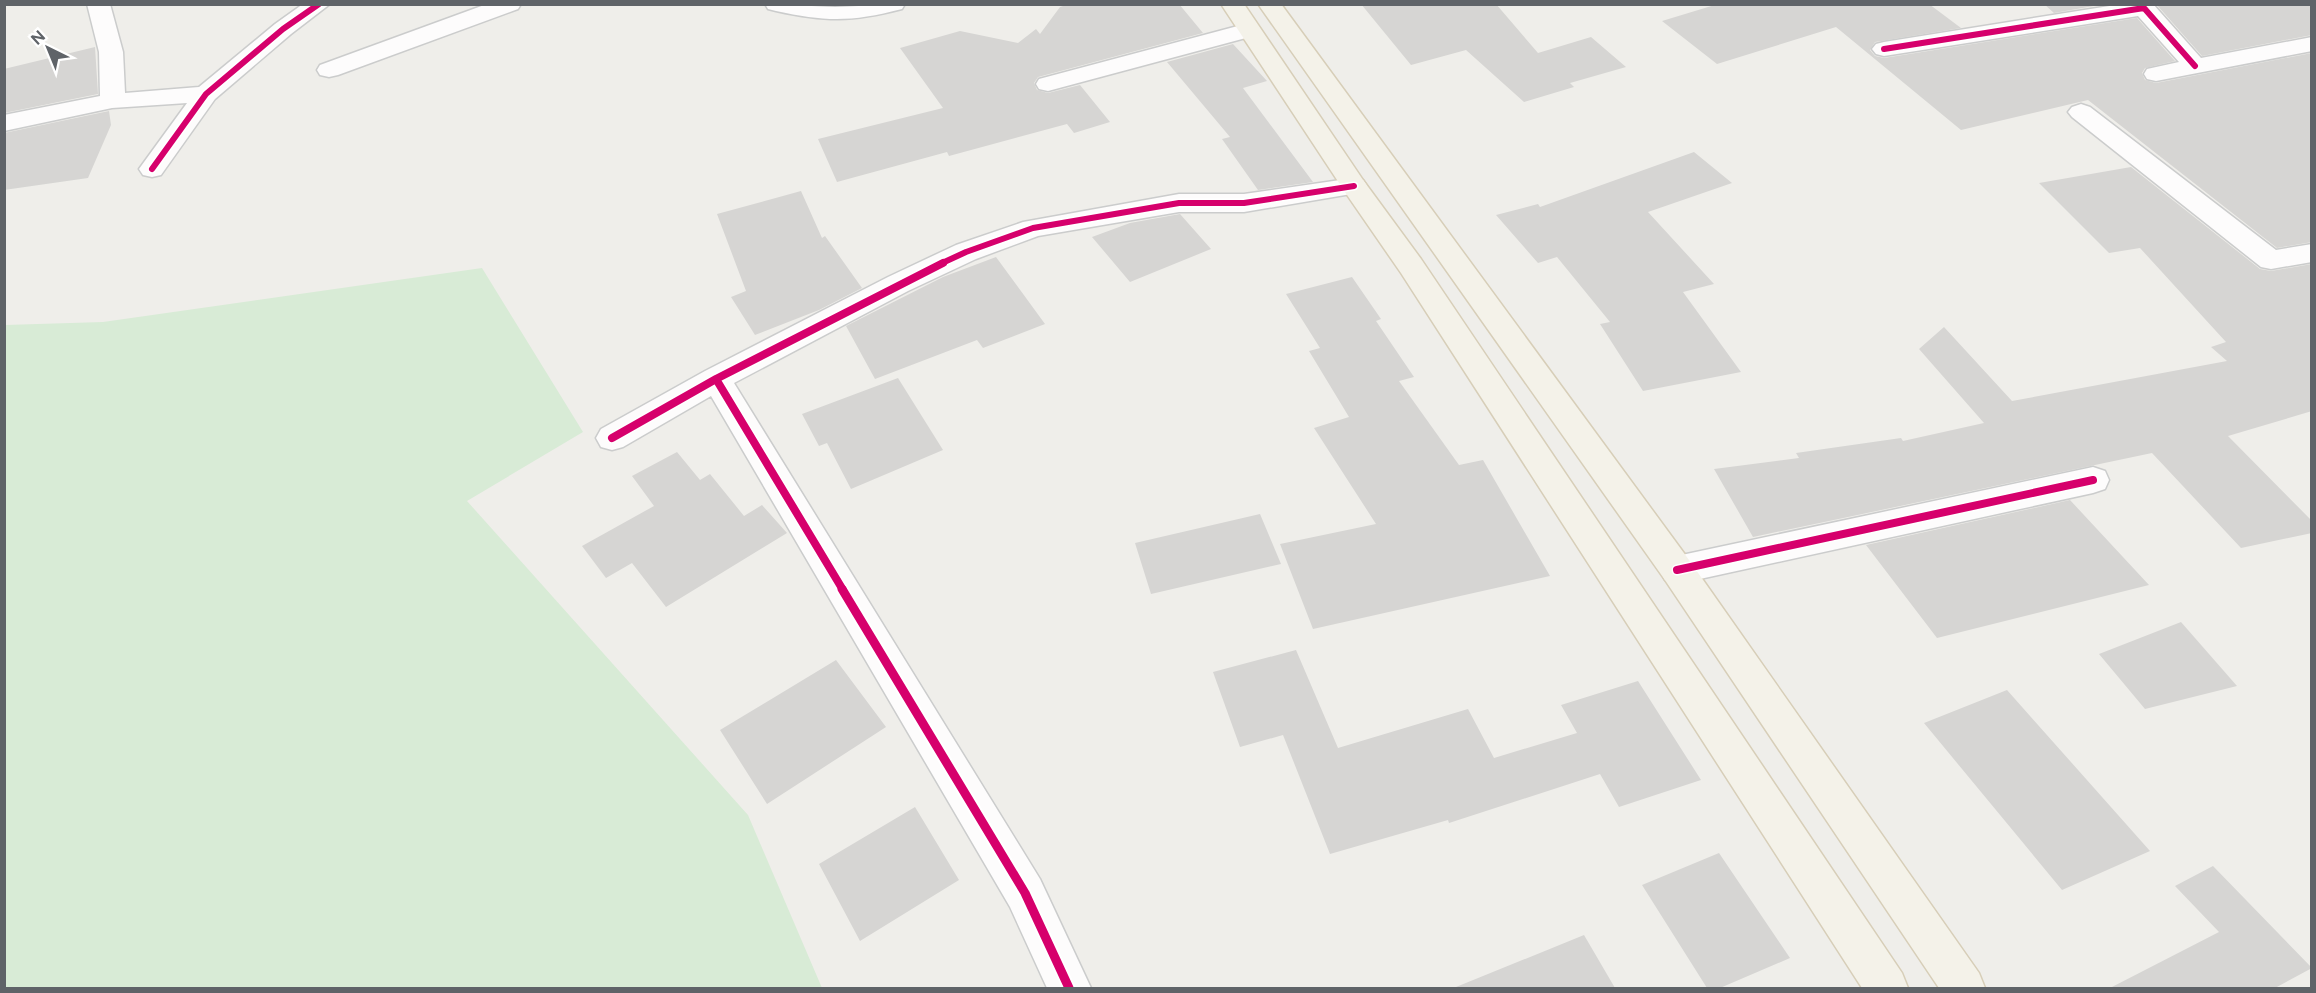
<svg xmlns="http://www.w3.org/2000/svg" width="2316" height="993" font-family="Figtree,sans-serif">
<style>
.green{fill:#d8ebd6}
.building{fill:#d6d5d3}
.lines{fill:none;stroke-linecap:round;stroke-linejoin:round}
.minor-casing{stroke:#cbcccc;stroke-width:3}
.primary-casing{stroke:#d7ceb8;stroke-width:3}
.minor{fill:#fdfcfc;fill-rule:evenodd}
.primary{fill:#f4f2e9;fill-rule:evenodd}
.cycleway-far2-casing{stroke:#fff;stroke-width:9}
.cycleway-far1-casing{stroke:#fff;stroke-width:11}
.cycleway-casing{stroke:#fff;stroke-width:13}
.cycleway-far2{stroke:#d6006c;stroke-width:6}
.cycleway-far1{stroke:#d6006c;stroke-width:8}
.cycleway{stroke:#d6006c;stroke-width:9}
</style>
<rect width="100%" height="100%" fill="#efeeea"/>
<path class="green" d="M482,268l101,164 -116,69 281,314 74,173h-817v-663l98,-3z"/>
<path class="building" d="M1069,4h110l24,29 -165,44 -4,6 3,7 11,3 32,-8 30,37 -36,11 -7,-9 -118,32 -2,-4 -110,30 -19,-43 125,-31 -43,-60 60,-17 58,12 18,-14 4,5 20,-27z
M1361,4h135l42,49 53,-16 35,30 -56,16 4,4 -50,15 -58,-52 -55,15z
M1718,4h211l32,24 -86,14 -5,8 5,6 9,2 253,-40 38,43 -30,7 -3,5 3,7 11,3 156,-30v189l-35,6 -189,-148 -127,30 -125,-103 -119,37 -55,-43z
M2044,4h61l-51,9z
M2156,4h156v31l-110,21z
M1233,44l34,37 -24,7 70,94 -55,8 -36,-51 8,-2 -63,-75z
M95,47l3,47 -94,19v-44z
M109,111l2,14 -23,53 -84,12v-57z
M1694,152l38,31 -84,29 66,72 -31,8 58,80 -98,19 -43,-67 10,-2 -53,-65 -19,6 -42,-48 42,-11 2,3z
M2131,167l129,102 11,2 41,-7v147l-84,25 84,85v12l-71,15 -89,-95 -399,84 -39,-68 85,-11 -3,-5 105,-15 2,3 81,-18 -65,-74 25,-22 68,74 215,-40 -16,-14 15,-5 -86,-94 -31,5 -70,-70z
M801,191l21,47 3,-2 37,52 -43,22 -64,25 -24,-38 15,-6 -29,-77z
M1180,214l31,35 -81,33 -38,-45 38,-14z
M996,257l49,67 -62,24 -6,-8 -102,39 -29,-53 97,-49z
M1352,277l29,42 -5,2 38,56 -15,4 60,84 24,-5 67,116 -237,53 -33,-85 96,-20 -62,-96 35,-11 -40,-66 11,-3 -34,-54z
M898,378l45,72 -92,39 -24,-46 -8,3 -17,-32z
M677,452l23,28 10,-6 34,42 18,-11 25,28 -121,74 -34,-44 -26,15 -24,-32 72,-40 -22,-30z
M2070,500l79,85 -212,53 -71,-93z
M1260,514l21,50 -130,30 -16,-51z
M2181,622l56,64 -92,23 -46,-55z
M1296,650l42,98 130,-39 26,49 83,-25 -16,-28 77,-24 63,99 -82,27 -19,-33 -151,49 -1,-3 -118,34 -47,-119 -43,12 -27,-75z
M836,660l50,67 -119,77 -47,-74z
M2007,690l143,161 -88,39 -138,-167z
M915,807l44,73 -99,61 -41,-77z
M1719,853l71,105 -70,30h-13l-65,-103z
M2213,866l99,102 -37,20h-165l109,-56 -44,-46z
M1584,935l31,53h-159v-1z"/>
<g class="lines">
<g class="minor-casing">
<path id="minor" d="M87,4h23l13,48 2,41 74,-6 76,-63 28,-20h27l-39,30 -76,65 -54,76 -9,2 -9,-2 -4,-6 48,-66 -75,5 -108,23v-16l96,-19 -1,-44z
M487,4h34l-3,5 -180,66 -9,2 -9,-2 -3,-5 3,-5z
M765,4l70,3 70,-3 -3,5c-50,13 -76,13 -126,2l-8,-2z
M2122,4h31l48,54 111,-21v14l-156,30 -9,-2 -3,-5 3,-5 32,-7 -41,-46 -254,40 -8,-2 -4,-5 4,-5 8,-2z
M1249,23l8,2 4,5 -4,5 -209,56 -9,-2 -3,-5 3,-5z
M2081,104l9,3 186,143 36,-6v18l-41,7 -10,-2 -189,-150 -4,-5 4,-5z
M1354,178l9,2 4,6 -4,6 -119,20h-65l-141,24 -62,23 -68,32 -174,92 306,496 51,109h-44l-37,-81 -299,-511 -88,51 -11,3 -11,-3 -5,-9 5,-9 104,-58 183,-94 68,-32 67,-23 156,-28h65z
M2093,467l12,4 4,9 -4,9 -12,4 -416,91 -12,-4 -5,-10 5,-10 12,-4z"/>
</g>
<g class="primary-casing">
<path id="primary" d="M1221,4h23l119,176 58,79 481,714 6,15h-46l-461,-715 -56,-81z
M1258,4h23l408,556 290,413 6,15h-46l-274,-408z"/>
</g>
<use href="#minor" class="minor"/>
<use href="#primary" class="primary"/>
<g class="cycleway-far2-casing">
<path id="cycleway-far2" d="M1884,49l260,-41 51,58
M152,169l54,-75 77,-65 36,-25
M940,264l26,-12 67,-24 146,-25h65l110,-17"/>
</g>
<g class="cycleway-far1-casing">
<path id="cycleway-far1" d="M716,379l127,211
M612,438l104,-59 227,-116
M1677,570l416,-90"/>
</g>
<g class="cycleway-casing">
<path id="cycleway" d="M842,589l183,304 44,95"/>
</g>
<use href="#cycleway-far2" class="cycleway-far2"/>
<use href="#cycleway-far1" class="cycleway-far1"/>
<use href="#cycleway" class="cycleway"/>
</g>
<rect width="2316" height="993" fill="none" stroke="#5f6368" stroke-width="12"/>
<g transform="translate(48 48) rotate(317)" stroke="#ffffff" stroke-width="4.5" paint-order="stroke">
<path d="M0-4.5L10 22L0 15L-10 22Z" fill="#5f6368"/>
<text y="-9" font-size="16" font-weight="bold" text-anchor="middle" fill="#5f6368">N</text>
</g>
</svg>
